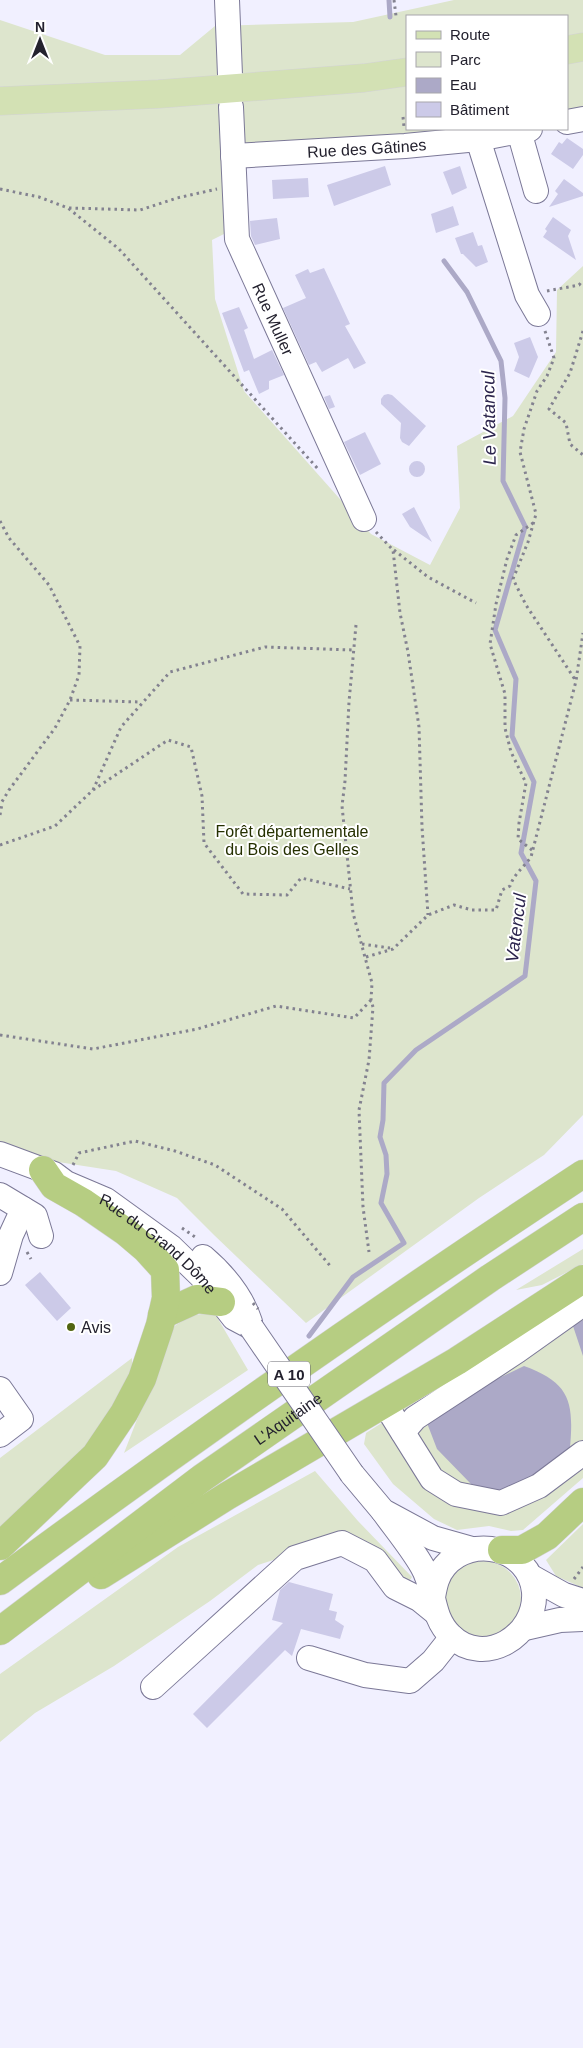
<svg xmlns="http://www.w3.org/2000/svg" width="583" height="2048" font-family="Arial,sans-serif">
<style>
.green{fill:#dde5cd}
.water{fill:#aca9c7}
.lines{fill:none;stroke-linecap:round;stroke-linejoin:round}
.stream{stroke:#aca9c7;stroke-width:5}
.building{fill:#cccae8}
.minor-casing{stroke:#7b7897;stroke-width:26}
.major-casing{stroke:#d3d3d5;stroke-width:29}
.highway-casing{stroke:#d3d3d5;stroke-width:29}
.path{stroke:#838290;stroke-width:3;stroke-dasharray:2.5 4;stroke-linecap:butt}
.minor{stroke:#fff;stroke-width:24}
.major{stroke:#d3e1b4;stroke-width:28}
.highway{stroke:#b6cd82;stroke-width:28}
.minor-bridge-casing{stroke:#7b7897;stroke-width:26;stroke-linecap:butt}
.path-bridge{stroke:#838290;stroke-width:3;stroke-dasharray:2.5 4;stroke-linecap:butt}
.minor-bridge{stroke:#fff;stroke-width:24}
.poi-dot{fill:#526511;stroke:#fff;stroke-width:2}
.labels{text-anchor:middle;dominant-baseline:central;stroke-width:4;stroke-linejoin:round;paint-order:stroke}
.shield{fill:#fff;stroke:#65646d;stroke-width:1}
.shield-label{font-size:15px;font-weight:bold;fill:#23212e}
.street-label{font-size:16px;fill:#23212e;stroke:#fff}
.park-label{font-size:16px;fill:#253000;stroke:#fff}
.poi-label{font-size:16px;fill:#23212e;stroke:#fff;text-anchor:start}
.water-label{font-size:18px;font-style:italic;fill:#2c254e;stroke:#fff}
</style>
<rect width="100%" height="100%" fill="#f1f0ff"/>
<path class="green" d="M454,0h129v111l-16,3v-98h-160v113h76l-254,21 1,81 -18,9 3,59 29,92 127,143 59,31 30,-57 -3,-62 56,-30 43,-64 1,-62 26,-24v849l-39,40 -65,43 -173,125 -92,-88 -37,-37 -61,-27 -90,-14 -26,-15v-1122l105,35h75l35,-29 138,-4z
M583,1249v15l-41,21 -26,5z
M583,1294v184l-60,52 -12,1 -22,-5 -32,4 -23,-11 -41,-35 -29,-40 2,-11z
M214,1312l34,58 -124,83 49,-126 17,-11z
M132,1358v17l-35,62 -97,94v-73z
M315,1471l43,50 54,56 -7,11 -64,-50 -83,27 -48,36 -96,65 -79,47 -35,29v-68l178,-127z
M583,1524v64l-27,-12 -10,-16z
M445 1599a38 38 0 1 1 76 0a38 38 0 1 1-76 0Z"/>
<path class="water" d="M583,1320v36l-10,-30z
M524,1366c46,17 50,35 46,82l-33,31 -37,13 -29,-8 -34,-35 -10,-26 53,-36z"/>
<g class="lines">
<path class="stream" d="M389,0l1,17
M444,261l23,31 34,69 4,37 -2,83 22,45
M309,1336l44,-59 51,-34 -23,-40 6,-29 -1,-19 -6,-18 3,-17 1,-37 32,-33 109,-74 11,-95 -15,-28 13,-71 -22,-46 4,-57 -21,-49 30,-103"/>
</g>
<path class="building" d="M567,138l16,11v6l-10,14 -22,-15 8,-12 3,2z
M385,166l6,19 -57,21 -7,-21z
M460,166l7,22 -15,7 -9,-23z
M308,178l1,19 -36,2 -1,-19z
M564,179l19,14v3l-34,11 9,-13 -3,-3z
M453,206l6,19 -23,8 -5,-19z
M553,217l18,13 -3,6 8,24 -33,-23 4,-6 -2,-2z
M277,218l3,21 -25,6 -4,-9 -1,-15z
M473,232l5,14 4,-1 6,17 -12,5 -13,-13h-2l-6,-16z
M324,268l26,56 -5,2 21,37 -12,6 -6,-11 -26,14 -6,-10 -7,3 -26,-57 23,-10 -11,-23 13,-6 2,4z
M239,307l9,21 -4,2 10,29 18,-9 12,25 -15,6v8l-10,5 -10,-24 -5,2 -22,-59z
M530,337l8,20 -9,21 -15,-7 5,-14 -5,-14z
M388,394l4,1 34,31 -17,20 -7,-4 -2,-4 1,-15 -20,-19v-5l3,-4z
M330,395l5,12 -6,2 -5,-12z
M365,432l16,32 -21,11 -16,-33z
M409 469a8 8 0 1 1 16 0a8 8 0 1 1-16 0Z
M414,507l18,35 -22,-15 -8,-13z
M40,1272l31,36 -14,13 -32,-36z
M289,1582l44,12 -4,16 8,2 -2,8 9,6 -4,13 -39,-10 -9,27 -7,-6 -78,78 -14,-14 90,-91 -11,-3 8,-30z"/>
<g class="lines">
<g class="minor-casing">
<g id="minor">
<path d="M227,0l3,75"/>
<path id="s1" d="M231,107l6,132 127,280"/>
<path d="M567,122l16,-3"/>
<path d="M519,131l17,60"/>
<path d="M478,139l49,156 11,19"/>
<path id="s2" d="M233,156l172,-10 73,-7 52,-10"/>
<path id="s3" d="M0,1154l54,20 12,9 40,17 65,47 30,29 33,42 17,9"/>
<path d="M0,1195l35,21 6,20"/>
<path d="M203,1257c20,17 39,40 47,65"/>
<path d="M0,1273l11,-38 12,-26"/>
<path d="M0,1389l21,30 -21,16"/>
<path d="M385,1404l47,75 24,15 45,9 38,-17 44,-33"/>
<path d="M403,1432l12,-14 102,-67 66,-47"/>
<path d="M352,1474l31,37 50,27 39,11"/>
<path d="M383,1511c13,18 28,36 39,55 14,23 8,50 29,70 33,32 86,0 83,-44 -4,-44 -62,-58 -89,-26 -8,9 -10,20 -12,31"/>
<path d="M530,1576l34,19 19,6"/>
<path d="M525,1628l35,-8 23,-1"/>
<path d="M309,1658l56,17 45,6 23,-20 19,-24"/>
<path d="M153,1687l142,-129 47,-15 33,17 20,27 24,12 16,13"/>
</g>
</g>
<g class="major-casing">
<path id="major" d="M567,50l16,-3
M0,101l159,-7 205,-16 43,-6"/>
</g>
<g class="highway-casing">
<g id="highway">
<path d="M162,1315l35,-16 24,3"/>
<path d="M0,1546l95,-90 29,-43 18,-34 18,-54 6,-27 -1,-28 -19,-21 -20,-17 -42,-29 -30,-17 -11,-16"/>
<path d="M502,1550h20l25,-14 36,-34"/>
<path d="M101,1575l126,-79 230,-135 126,-82"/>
<path d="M0,1581c191,-141 385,-277 583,-407"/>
<path id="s4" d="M0,1631l202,-153 288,-200 93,-61"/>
</g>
</g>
<path class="path" d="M394,0l2,16
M403,117l1,10
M0,189l39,8 29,11 51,41 200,221
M69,208l71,2 37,-12 40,-9
M547,291l32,-6 4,-5
M545,331l9,27 -7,18 -10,15 -13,38 -4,23 16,62 -8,28 -15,37 13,26 50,76
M583,331l-13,42 -21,36 17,14 4,21 13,11
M0,521l9,17 40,47 31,61 -1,29 -9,25 -15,28 -46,62 -9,15
M376,532l17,18 7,63 8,39 11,75 3,100 6,88
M394,550l34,27 48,26
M356,625l-7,77 -4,79 -3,25 11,107 19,70 -1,17 2,7 -4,53 -10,50 4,97 6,45
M70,700l71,2
M93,790l28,-63 49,-55 95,-25 88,3
M0,815l2,-11
M0,845l55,-19 38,-36 75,-50 23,7 11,49 2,47 39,51 44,1 14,-17 49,11
M532,850l-14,-11 1,-16 7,-40 -15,-31 -6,-24v-34l-15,-50 6,-40 11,-45 9,-24 17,-12
M362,944l28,4
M366,957l27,-8 35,-34 26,-10 18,5h24l6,-20 8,-4c4,-12 13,-18 21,-29l45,-176 7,-48
M0,1035l93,14 104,-20 79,-23 78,12 17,-18
M73,1165l6,-12 56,-12 40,10 40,14 67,44 50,59
M182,1228l16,11
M27,1252l4,7
M574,1579l9,-12"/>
<use href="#minor" class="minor"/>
<use href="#major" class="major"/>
<use href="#highway" class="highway"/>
<g class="minor-bridge-casing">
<path id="minor-bridge" d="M251,1327l101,147"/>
</g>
<path class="path-bridge" d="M253,1303l5,6"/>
<use href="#minor-bridge" class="minor-bridge"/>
</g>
<circle class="poi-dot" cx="71" cy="1327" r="5"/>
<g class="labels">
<rect class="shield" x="268" y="1361.5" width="42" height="25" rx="4"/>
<g class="shield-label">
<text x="289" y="1374">A 10</text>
</g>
<g class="street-label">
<text stroke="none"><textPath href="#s2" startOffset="134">Rue des Gâtines</textPath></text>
<text stroke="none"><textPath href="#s1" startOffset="220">Rue Muller</textPath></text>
<text stroke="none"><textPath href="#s3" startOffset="184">Rue du Grand Dôme</textPath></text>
<text stroke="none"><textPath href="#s4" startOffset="358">L'Aquitaine</textPath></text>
</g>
<g class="park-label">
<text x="292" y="831">Forêt départementale<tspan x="292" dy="18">du Bois des Gelles</tspan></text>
</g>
<g class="poi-label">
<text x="81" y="1327">Avis</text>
</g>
<g class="water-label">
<text transform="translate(489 418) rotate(-91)">Le Vatancul</text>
<text transform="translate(516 928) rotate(-83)">Vatencul</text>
</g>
</g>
<rect x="406" y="15" width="162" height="115" fill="#ffffff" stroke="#a7a6ab"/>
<rect x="416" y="31" width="25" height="8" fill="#d3e1b4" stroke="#a7a6ab"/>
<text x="450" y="40" font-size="15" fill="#23212e">Route</text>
<rect x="416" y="52" width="25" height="15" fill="#dde5cd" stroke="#a7a6ab"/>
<text x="450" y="65" font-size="15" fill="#23212e">Parc</text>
<rect x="416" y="78" width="25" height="15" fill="#aca9c7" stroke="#a7a6ab"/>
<text x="450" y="90" font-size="15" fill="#23212e">Eau</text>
<rect x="416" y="102" width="25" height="15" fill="#cccae8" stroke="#a7a6ab"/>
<text x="450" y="115" font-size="15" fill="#23212e">Bâtiment</text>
<g transform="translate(40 40)" stroke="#ffffff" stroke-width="4" paint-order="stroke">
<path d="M0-4L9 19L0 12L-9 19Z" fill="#23212e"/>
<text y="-8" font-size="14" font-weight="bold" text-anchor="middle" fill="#23212e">N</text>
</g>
</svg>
